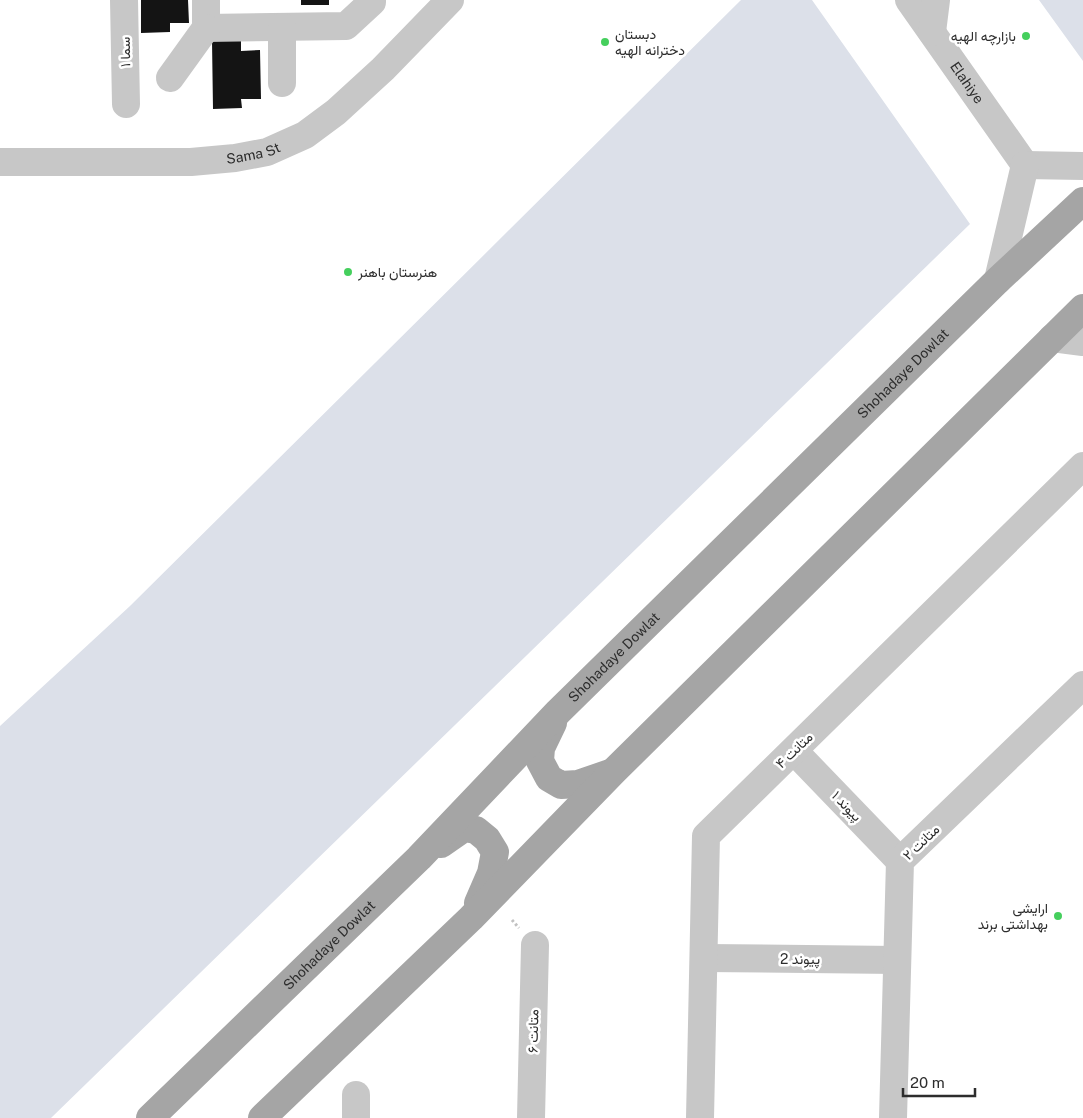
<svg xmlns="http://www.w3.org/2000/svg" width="1083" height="1118" font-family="'Public Sans',Vazirmatn,sans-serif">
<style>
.green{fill:#dce0e9}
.building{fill:#141414}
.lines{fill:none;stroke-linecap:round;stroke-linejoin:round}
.path{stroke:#c1c1c1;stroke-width:3;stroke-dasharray:2.5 2.5;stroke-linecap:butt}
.minor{stroke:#c7c7c7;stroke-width:28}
.major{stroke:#a5a5a5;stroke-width:28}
.poi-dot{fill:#45cf5d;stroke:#fff;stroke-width:2}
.labels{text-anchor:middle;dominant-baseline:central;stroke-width:5;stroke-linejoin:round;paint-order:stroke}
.poi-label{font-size:14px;fill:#2d2d2d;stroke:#fff;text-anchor:start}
.street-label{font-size:14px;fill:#2d2d2d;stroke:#fff}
</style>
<rect width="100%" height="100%" fill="#fff"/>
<path class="green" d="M741,0h71l158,224 -919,894h-51v-392l130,-120z
M1039,0h44v61z"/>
<path class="building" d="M141,0h47l1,23h-19v9l-29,1z
M301,0h28v5h-28z
M241,40v11l19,-1 1,49h-20l1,9 -29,1 -1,-68z"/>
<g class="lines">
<path class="path" d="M512,920l7,8"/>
<g class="minor">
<path d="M124,0l2,104"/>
<path d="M206,0v28l140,-2 26,-24v-2"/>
<path id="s1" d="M909,0l116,165"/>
<path d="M282,27v56"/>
<path d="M932,32l4,-32"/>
<path d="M170,78l36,-50"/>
<path id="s2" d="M0,162h191l44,-4 32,-6 38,-17 31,-23 47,-43 67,-69"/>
<path d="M1025,165l58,1"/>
<path d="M998,280l27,-115"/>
<path d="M1052,338l31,4"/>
<path d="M794,751l106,110"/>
<path d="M704,958l193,2"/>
<path d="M356,1118v-23"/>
<path d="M531,1118l4,-173"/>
<path d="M700,1118l6,-282 377,-370"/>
<path d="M893,1118l7,-257 183,-176"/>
</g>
<g class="major">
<path d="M553,723l-12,25 -1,13 9,17 12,7 17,-1 32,-11"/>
<path d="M441,844l23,-16 12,2 11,9 8,13 -4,21 -13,30"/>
<path id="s3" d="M150,1118l269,-260 139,-146 440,-432 85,-79"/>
<path d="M262,1118l209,-200 143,-147 469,-463"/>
</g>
</g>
<g class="poi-dot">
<circle cx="1026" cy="36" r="5"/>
<circle cx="605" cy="42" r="5"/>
<circle cx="348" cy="272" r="5"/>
<circle cx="1058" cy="916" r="5"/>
</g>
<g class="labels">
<g class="poi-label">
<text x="615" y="34">دبستان<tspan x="615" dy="16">دخترانه الهیه</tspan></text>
<text x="1016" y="36" text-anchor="end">بازارچه الهیه</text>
<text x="358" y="272">هنرستان باهنر</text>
<text x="1048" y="908" text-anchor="end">ارایشی<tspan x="1048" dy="16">بهداشتی برند</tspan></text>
</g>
<g class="street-label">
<text transform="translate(125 52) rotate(-91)">سما ۱</text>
<text stroke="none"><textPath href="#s1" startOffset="101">Elahiye</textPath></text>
<text stroke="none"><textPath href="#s2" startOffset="254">Sama St</textPath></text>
<text stroke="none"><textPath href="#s3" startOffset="1059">Shohadaye Dowlat</textPath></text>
<text stroke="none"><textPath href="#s3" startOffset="654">Shohadaye Dowlat</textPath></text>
<text transform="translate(794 750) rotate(-44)">متانت ۴</text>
<text transform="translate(847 806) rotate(46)">پیوند ۱</text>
<text transform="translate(921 842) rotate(-44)">متانت ۲</text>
<text stroke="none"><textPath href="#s3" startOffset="249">Shohadaye Dowlat</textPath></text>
<text x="800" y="959">پیوند 2</text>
<text transform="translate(533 1031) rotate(-89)">متانت ۶</text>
</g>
</g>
<path d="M903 1088v8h72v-8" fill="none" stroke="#2d2d2d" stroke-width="2.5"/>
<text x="910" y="1088" font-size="15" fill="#2d2d2d" stroke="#ffffff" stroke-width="4" paint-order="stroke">20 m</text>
</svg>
